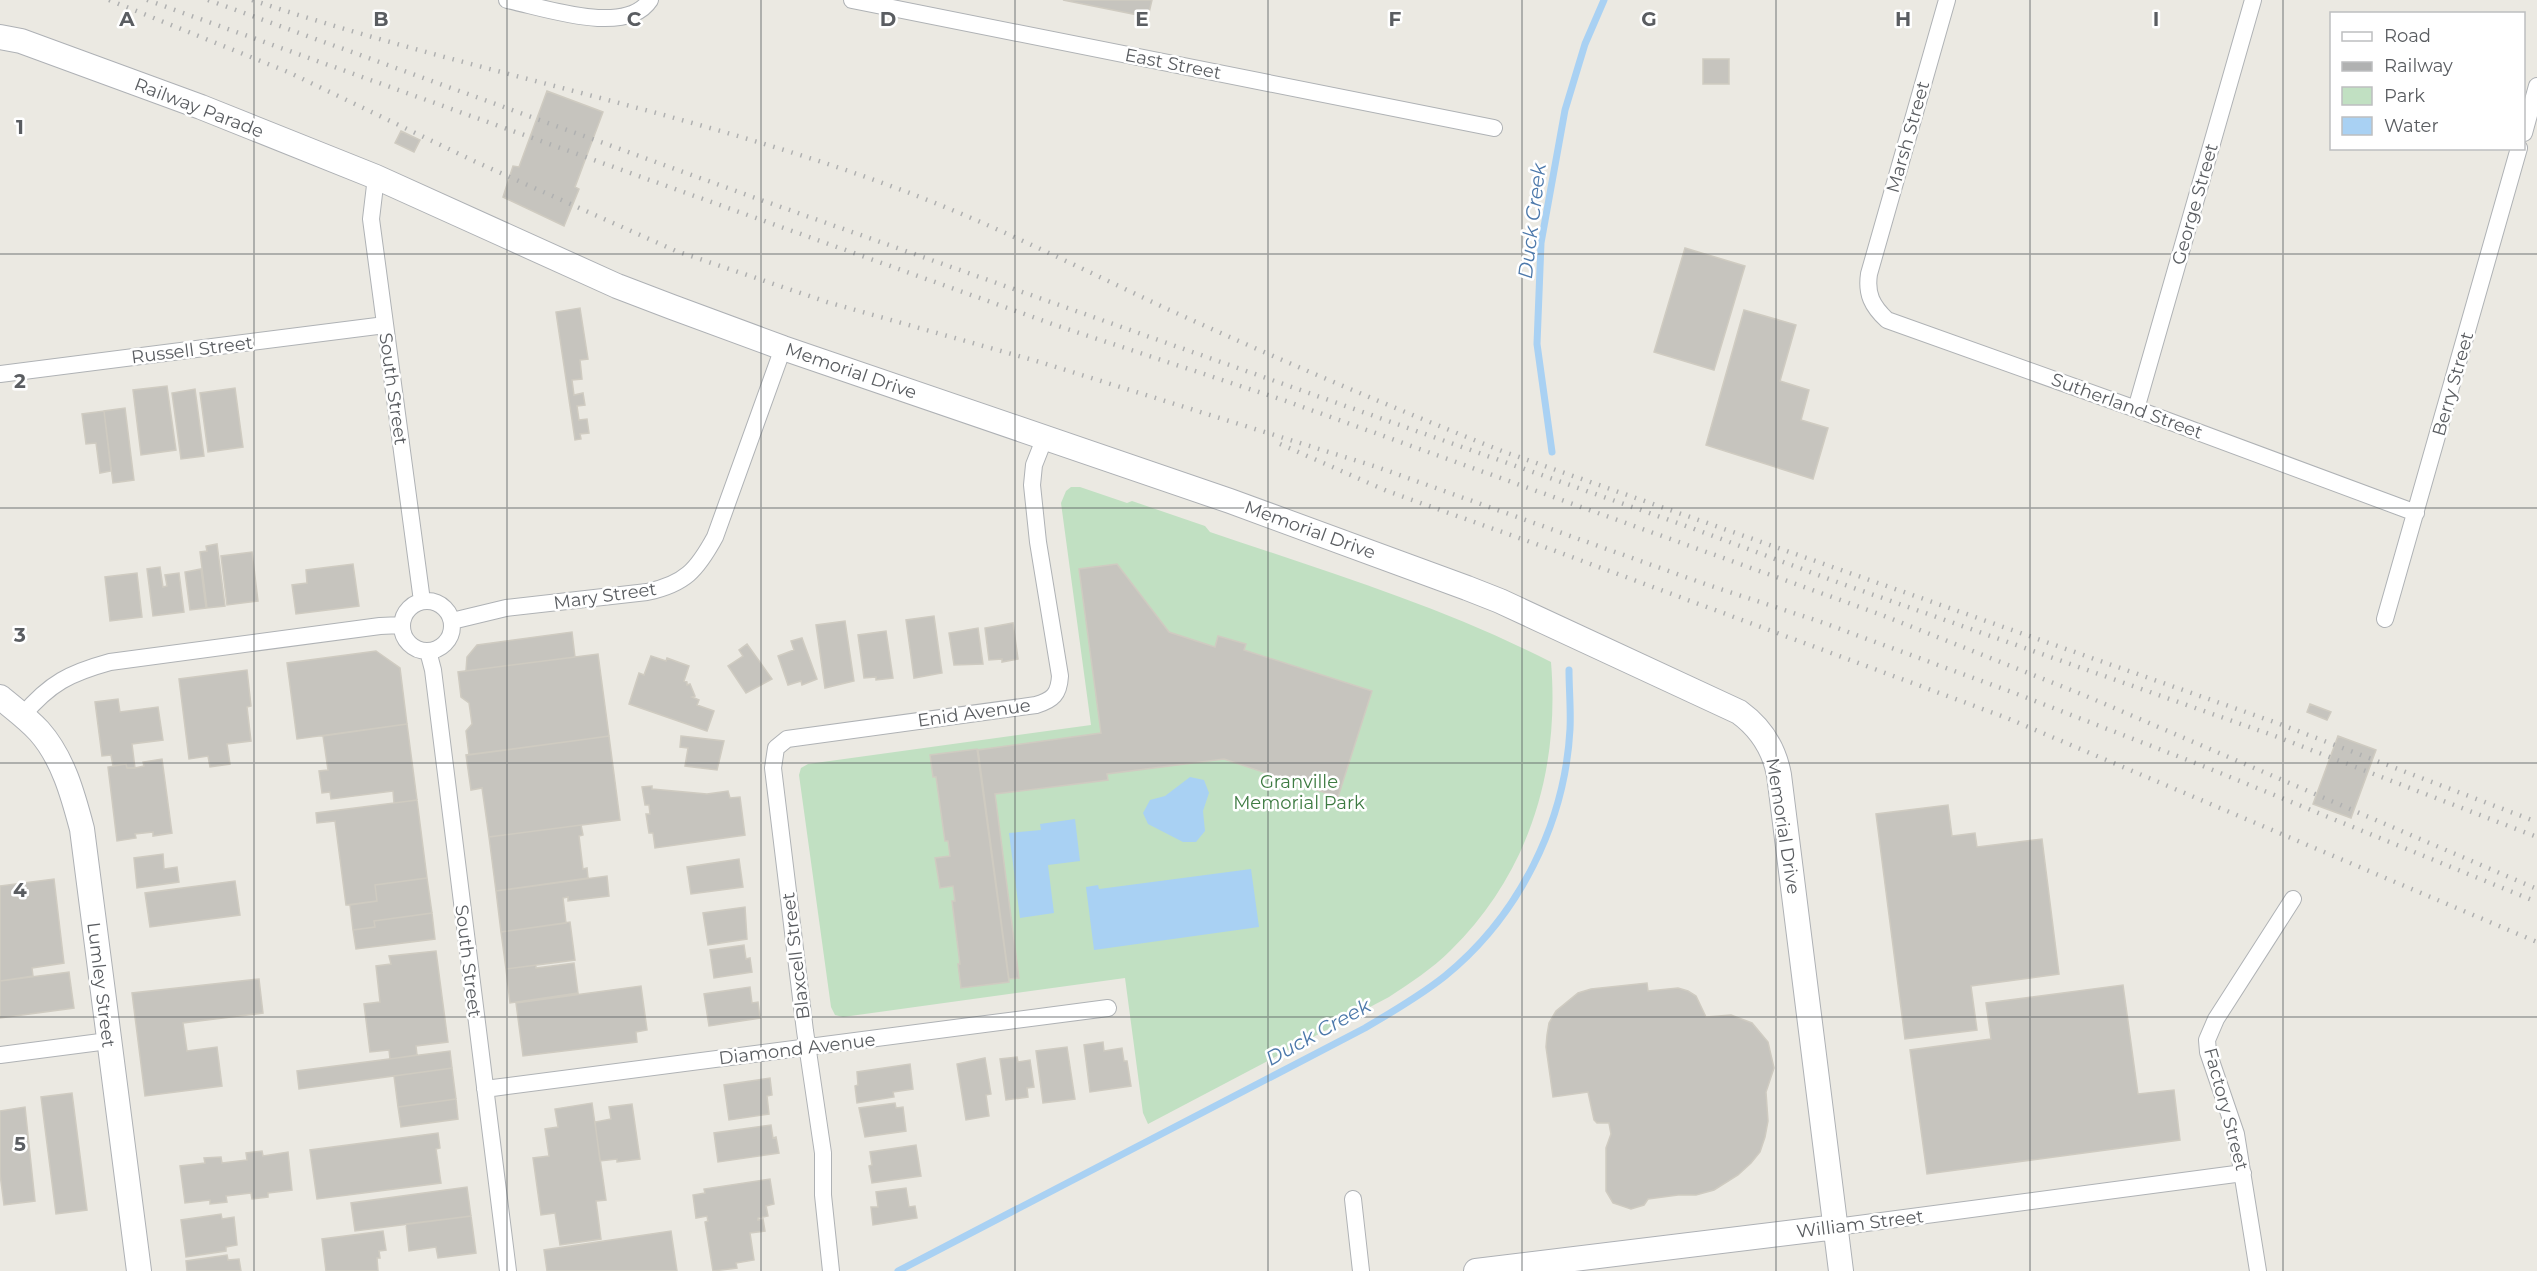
<svg xmlns="http://www.w3.org/2000/svg" width="2537" height="1271" font-family="Montserrat,sans-serif">
<style>
.green{fill:#c1e0c2}
.water{fill:#a9d1f3}
.lines{fill:none;stroke-linecap:round;stroke-linejoin:round}
.stream{stroke:#a9d1f3;stroke-width:7}
.building{fill:#c6c4be;stroke:#cfcbc1;stroke-width:1.5}
.street-casing{stroke:#afb2b5;stroke-width:18}
.secondary-casing{stroke:#aeb1b5;stroke-width:26}
.street{stroke:#fff;stroke-width:16}
.secondary{stroke:#fff;stroke-width:24}
.rail{stroke:#b0b1b1;stroke-width:4.5;stroke-dasharray:1.5 8;stroke-linecap:butt}
.grid{fill:none;stroke:#5a5d61;stroke-width:1.5;stroke-opacity:0.55}
.labels{text-anchor:middle;dominant-baseline:central;stroke-width:5;stroke-linejoin:round;paint-order:stroke}
.street-label{font-size:18px;fill:#5a5d61;stroke:#fff}
.park-label{font-size:18px;fill:#3e7b42;stroke:#fff}
.water-label{font-size:20px;font-style:italic;fill:#4d79ab;stroke:#fff}
.grid-label{font-size:20px;text-anchor:middle;font-weight:bold;fill:#5a5d61;stroke:#fff;stroke-width:5;stroke-linejoin:round;paint-order:stroke}
</style>
<rect width="100%" height="100%" fill="#ebe9e2"/>
<path class="green" d="M1071,487h9l47,16 5,-2 73,25 5,6c115,39 233,75 341,130 9,109 -22,211 -100,288 -19,19 -41,33 -62,47l-241,127 -5,-11 -18,-135 -282,39 -8,-2 -4,-8 -32,-232 2,-7 7,-4 283,-39 -30,-222 5,-12z"/>
<path class="water" d="M1190,777l14,3 5,13 -6,18 2,20 -9,11h-13l-35,-18 -5,-11 7,-13 15,-4z
M1075,819l5,42 -32,4 6,48 -34,5 -11,-85 32,-3 -1,-6z
M1251,869l8,58 -165,23 -8,-63 12,-2 1,4z"/>
<g class="lines">
<path class="stream" d="M1552,452l-15,-108 4,-101 24,-133 20,-66 19,-44
M898,1271l467,-243c27,-16 55,-32 80,-52 74,-60 120,-153 125,-247 1,-19 -1,-40 -1,-59"/>
</g>
<path class="building" d="M1063,0h89l-4,17z
M1703,59h26v25h-26z
M547,91l56,21 -28,75 4,2 -15,37 -61,-29 10,-31 6,1z
M401,131l19,9 -6,12 -19,-9z
M1685,248l60,18 -31,104 -60,-18z
M580,308l8,51 -8,1 2,19 -10,1 2,15 9,-2 2,12 -8,1 2,14 8,-1 2,14 -9,1 1,5 -6,1 -19,-128z
M1744,310l52,15 -16,56 29,9 -8,30 27,8 -15,51 -107,-34z
M167,386l9,64 -35,5 -8,-65z
M235,388l8,59 -35,5 -8,-59z
M195,389l9,67 -23,3 -9,-66z
M125,408l9,72 -21,3 -9,-72z
M104,411l7,60 -11,2 -4,-30 -10,1 -4,-30z
M217,544l8,62 -18,2 -7,-56 7,-1 -1,-5z
M252,552l6,49 -31,4 -6,-49z
M353,564l6,42 -63,8 -4,-29 15,-2 -1,-13z
M1117,564l52,68 46,15 3,-11 28,8 -2,6 128,41 -34,106 -114,-38 -117,15 1,6 -113,14 24,184 -10,1 -31,-229 123,-17 -22,-164z
M160,567l3,20 4,-1 -2,-11 14,-2 5,39 -31,4 -6,-47z
M201,569l5,39 -16,2 -5,-38z
M137,573l5,44 -32,4 -5,-44z
M934,616l8,57 -28,5 -8,-58z
M845,621l9,60 -29,7 -9,-63z
M1013,623l5,36 -16,3v-3l-13,1 -4,-32z
M978,628l5,36 -29,1 -5,-32z
M886,631l7,47 -17,2v-3l-12,1 -6,-43z
M572,632l3,25 -109,14 1,-14 10,-12z
M802,638l15,41 -15,6 -1,-4 -13,4 -10,-29 16,-6 -3,-9z
M747,644l25,35 -26,14 -18,-27 15,-10 -4,-6z
M376,651l24,17 7,56 -110,15 -10,-76z
M598,654l11,82 -140,19 -3,-24 6,-7 -3,-21 -8,-6 -3,-25z
M651,656l15,5 1,-3 22,8 -5,15 3,1v3l3,-1 5,12 -3,1 7,3 -2,5 17,6 -7,20 -78,-27 10,-31 5,2z
M247,670l4,36 -4,1 4,34 -24,3 3,20 -20,3 -2,-11 -19,3 -10,-80z
M118,699l2,13 38,-5 5,33 -31,4 3,24h-8l-1,-4 -13,2 -2,-11 -9,1 -7,-54z
M2310,704l21,8 -4,8 -20,-8z
M407,724l10,76 -23,3 -1,-12 -62,8 -1,-7 -8,1 -3,-22 9,-1 -5,-34z
M609,736l11,84 -131,17 -7,-49 -11,2 -5,-35z
M681,736l43,5 -7,29 -32,-4 3,-18 -8,-1z
M2338,736l38,14 -25,68 -38,-14z
M977,749l32,233 -48,6 -3,-24h2l-8,-63h3l-2,-15 -13,2 -5,-30 15,-2 -2,-15h-3l-9,-64h-3l-3,-22z
M162,759l10,74 -19,3v-4l-18,2 1,4 -19,3 -9,-74 18,-3 1,4h8l9,-2 -1,-4z
M652,786v3l55,5 21,-3 2,7 10,-1 5,38 -90,13 -2,-15h-4l-3,-19h4l-1,-9h-4l-3,-18z
M417,800l10,78 -52,7 2,16 -31,4 -11,-84 -18,2 -1,-10z
M1948,805l4,31 23,-3 2,14 65,-8 17,135 -88,12 6,44 -72,9 -29,-225z
M581,825l2,10 -4,1 4,33 4,-1 1,10 -92,13 -7,-54z
M163,854l1,15 13,-2 2,15 -42,6 -3,-30z
M739,859l4,28 -52,7 -4,-27z
M607,876l2,20 -41,5v-4l-5,1 3,25 -65,9 -5,-41z
M427,878l5,35 -58,8 1,6 -22,3 -3,-25 27,-4 -2,-16z
M54,879l10,84 -32,5 1,8 -33,5v-95z
M235,881l5,34 -90,12 -5,-34z
M745,907l2,32 -39,6 -5,-32z
M432,913l3,26 -79,10 -3,-19 22,-3 -1,-6z
M570,922l5,38 -69,9 -5,-37z
M744,945l2,14 4,-1 2,14 -38,6 -4,-28z
M436,951l12,91 -32,4 1,9 -27,4 -1,-9 -19,2 -6,-48 16,-2 -4,-36 15,-2 -2,-8z
M574,963l4,30 -68,10 -4,-34 30,-4v3z
M69,972l5,36 -74,10v-37z
M259,979l4,34 -80,10 4,28 30,-4 5,39 -77,10 -13,-103z
M1647,983l1,8 30,-3 10,3 8,5 10,21 25,-2 21,8 16,19 6,26 -8,24 2,29 -3,16 -5,15 -9,11 -13,12 -24,15 -18,5h-18l-30,4 -4,6 -13,4 -18,-6 -7,-12v-43l5,-14 -2,-11h-12l-3,-3 -6,-28 -35,5 -7,-50 1,-12 2,-12 7,-12 22,-18 13,-4z
M2123,985l15,109 36,-4 6,50 -253,34 -17,-124 81,-11 -5,-36z
M641,986l6,44 -11,2 1,10 -114,14 -7,-53z
M750,987l2,16 6,-1 2,16 -51,8 -5,-32z
M1103,1042l1,9 18,-3 2,13h3l4,25 -41,6 -6,-47z
M1067,1047l8,52 -32,4 -7,-52z
M450,1051l2,17 -153,21 -2,-18z
M1017,1057l1,5 12,-2 4,27 -7,1 1,9 -22,3 -6,-41z
M985,1058l6,36 -5,1 3,21 -23,4 -9,-56z
M910,1064l3,25 -20,3 1,5 -37,6 -2,-17 3,-1 -1,-13z
M452,1068l4,31 -58,8 -4,-31z
M770,1078l2,17 -5,1 2,18 -40,6 -5,-35z
M72,1093l15,117 -31,4 -15,-117z
M456,1099l2,20 -57,8 -3,-20z
M592,1103l14,97 -10,1 5,38 -41,6 -5,-32 -14,2 -8,-57 16,-2 -4,-27 13,-2 -3,-18z
M895,1103l1,5 7,-1 3,24 -41,6 -6,-29z
M632,1104l8,55 -23,3v-3l-17,2 -5,-39 16,-3 -2,-12z
M25,1107l10,94 -31,4 -4,-31v-63z
M771,1125l2,13 3,-1 3,16 -61,9 -4,-29z
M438,1133l2,15 -4,1 5,34 -124,16 -7,-49z
M916,1145l5,31 -49,7 -3,-17 3,-1 -2,-13z
M262,1151l1,5 25,-4 4,38 -24,3v4l-16,2 -1,-6 -25,3 1,6 -17,2v-4l-25,3 -5,-37 25,-3 -1,-5 17,-1 1,6 25,-3 -1,-7z
M770,1179l4,25 -8,2 2,10 -10,2v2l5,-1 2,12 -15,2 4,27 -18,3 1,5 -24,3 -8,-49 3,-1 -1,-5 -11,2 -3,-23 12,-2 -1,-4z
M467,1187l4,29 -116,15 -4,-28z
M906,1188l3,19 6,-1 2,12 -44,7 -2,-18h7l-2,-15z
M221,1214l1,5 12,-2 3,28 -11,2v4l-40,6 -5,-37z
M471,1216l5,37 -38,5 -2,-11 -27,4 -3,-27z
M383,1231l3,19 -7,1 1,7h-3l1,13h-52l-4,-32z
M671,1231l6,40h-130l-3,-21z
M227,1255l1,5 11,-1 2,12h-54l-1,-10z"/>
<g class="lines">
<g class="street-casing">
<path id="street" d="M507,0c36,7 119,37 143,0
M852,0l642,128
M1947,0l-78,274c-3,20 3,32 18,46l249,89 280,104
M2524,133l13,-47
M376,177l-5,42 51,382
M0,374l385,-49
M2136,409l117,-409
M402 626a25 25 0 1 1 50 0a25 25 0 1 1-50 0Z
M2385,619l134,-471
M452,621l54,-13 141,-16c38,-8 50,-22 68,-55l68,-189
M428,651l5,19 75,601
M23,715c27,-32 47,-42 87,-53l270,-36 22,-1
M0,1055l108,-14
M485,1089l623,-81
M1353,1199l8,72
M1836,1227l407,-54
M831,1271l-8,-76v-42l-18,-122 -32,-263 3,-20 11,-9 249,-34c17,-5 23,-11 24,-29l-22,-134 -6,-57 2,-20 11,-28
M2258,1271l-22,-137 -28,-82 -1,-12 9,-21 77,-120"/>
</g>
<g class="secondary-casing">
<path id="secondary" d="M0,37l21,4 180,66 175,70 241,109 55,21 111,41 447,153 237,87 33,13 239,111c22,16 35,36 40,63l62,496
M0,697c13,11 27,21 39,34 24,27 34,64 43,98l57,442
M1476,1271l360,-44"/>
</g>
<use href="#street" class="street"/>
<use href="#secondary" class="secondary"/>
<path class="rail" d="M109,0l179,72 188,90 200,89 151,51 213,60 337,105 328,117 116,38 196,72 186,72 334,136
M147,0l908,325 231,76 596,214 204,81 451,193
M208,0l539,195 942,332 148,55 438,154 262,101
M252,0c216,72 440,111 655,192 87,33 171,75 256,115 112,51 225,99 339,144l775,272 260,99
M1280,444l107,47 163,58 457,169 530,224"/>
</g>
<path class="grid" d="M254,0v1271M507,0v1271M761,0v1271M1015,0v1271M1268,0v1271M1522,0v1271M1776,0v1271M2030,0v1271M2283,0v1271M0,254h2537M0,508h2537M0,763h2537M0,1017h2537"/>
<g class="labels">
<g class="street-label">
<text transform="translate(1173 64) rotate(11)">East Street</text>
<text transform="translate(199 108) rotate(21)">Railway Parade</text>
<text transform="translate(1908 137) rotate(-74)">Marsh Street</text>
<text transform="translate(2195 204) rotate(-74)">George Street</text>
<text transform="translate(192 350) rotate(-7)">Russell Street</text>
<text transform="translate(851 371) rotate(19)">Memorial Drive</text>
<text transform="translate(2453 384) rotate(-74)">Berry Street</text>
<text transform="translate(393 389) rotate(82)">South Street</text>
<text transform="translate(2127 406) rotate(20)">Sutherland Street</text>
<text transform="translate(1310 530) rotate(20)">Memorial Drive</text>
<text transform="translate(605 596) rotate(-8)">Mary Street</text>
<text transform="translate(974 713) rotate(-8)">Enid Avenue</text>
<text transform="translate(1783 826) rotate(81)">Memorial Drive</text>
<text transform="translate(796 956) rotate(-97)">Blaxcell Street</text>
<text transform="translate(468 961) rotate(83)">South Street</text>
<text transform="translate(101 985) rotate(83)">Lumley Street</text>
<text transform="translate(797 1049) rotate(-7)">Diamond Avenue</text>
<text transform="translate(2226 1109) rotate(75)">Factory Street</text>
<text transform="translate(1860 1224) rotate(-7)">William Street</text>
</g>
<g class="park-label">
<text x="1299" y="782">Granville<tspan x="1299" dy="21">Memorial Park</tspan></text>
</g>
<g class="water-label">
<text transform="translate(1532 221) rotate(-83)">Duck Creek</text>
<text transform="translate(1318 1032) rotate(-29)">Duck Creek</text>
</g>
</g>
<g class="grid-label">
<text x="127" y="26">A</text>
<text x="381" y="26">B</text>
<text x="634" y="26">C</text>
<text x="888" y="26">D</text>
<text x="1142" y="26">E</text>
<text x="1395" y="26">F</text>
<text x="1649" y="26">G</text>
<text x="1903" y="26">H</text>
<text x="2156" y="26">I</text>
<text x="20" y="134">1</text>
<text x="20" y="388">2</text>
<text x="20" y="642">3</text>
<text x="20" y="897">4</text>
<text x="20" y="1151">5</text>
</g>
<rect x="2330" y="12" width="195" height="138" fill="#ffffff" stroke="#bdbec0" stroke-width="1.5"/>
<rect x="2342" y="32" width="30" height="9" fill="#ffffff" stroke="#bdbec0" stroke-width="1.5"/>
<text x="2384" y="42" font-size="18" fill="#5a5d61">Road</text>
<rect x="2342" y="62" width="30" height="9" fill="#b0b1b1" stroke="#bdbec0" stroke-width="1.5"/>
<text x="2384" y="72" font-size="18" fill="#5a5d61">Railway</text>
<rect x="2342" y="87" width="30" height="18" fill="#c1e0c2" stroke="#bdbec0" stroke-width="1.5"/>
<text x="2384" y="102" font-size="18" fill="#5a5d61">Park</text>
<rect x="2342" y="117" width="30" height="18" fill="#a9d1f3" stroke="#bdbec0" stroke-width="1.5"/>
<text x="2384" y="132" font-size="18" fill="#5a5d61">Water</text>
</svg>
